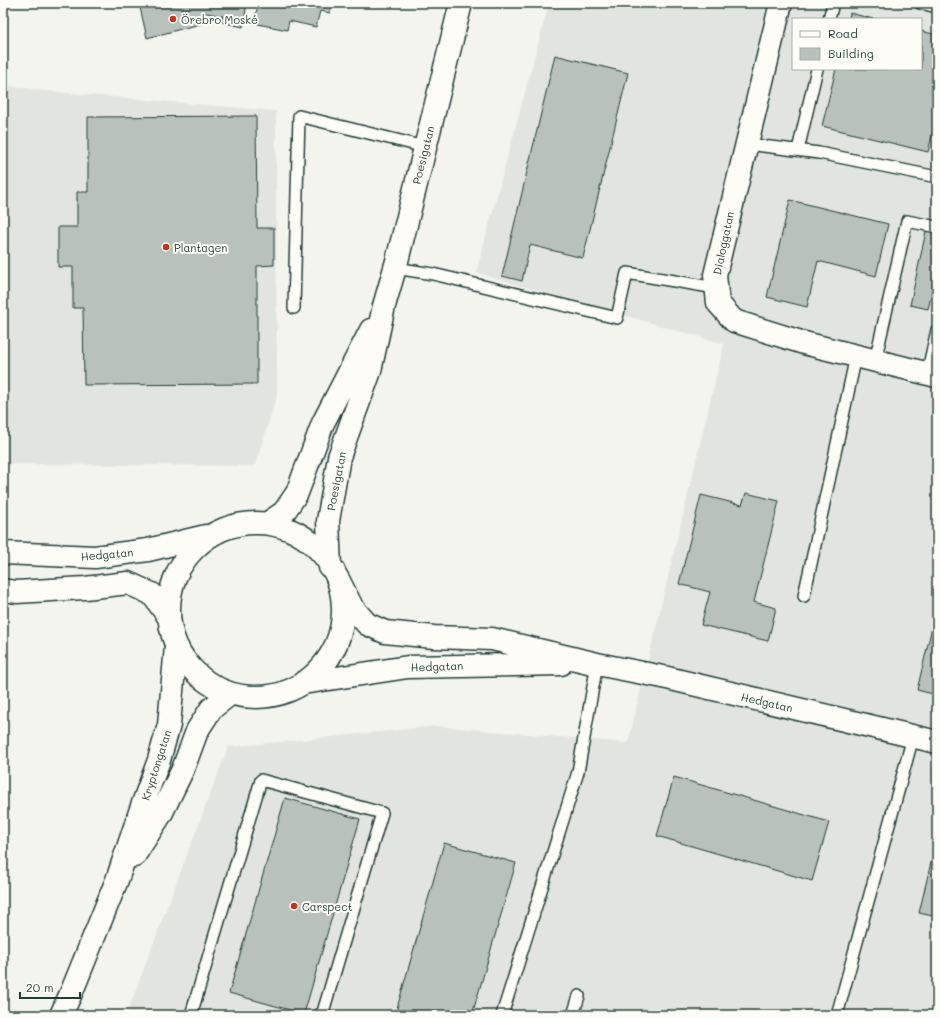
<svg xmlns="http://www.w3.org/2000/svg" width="940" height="1018" font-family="Mali,sans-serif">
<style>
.built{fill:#e2e5df;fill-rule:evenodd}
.building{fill:#b9c1bb;stroke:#1f3d34}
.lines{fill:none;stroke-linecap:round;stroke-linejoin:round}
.service-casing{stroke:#1f3d34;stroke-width:14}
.minor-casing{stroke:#1f3d34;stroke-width:25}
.tertiary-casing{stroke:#1f3d34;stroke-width:25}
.secondary-casing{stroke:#1f3d34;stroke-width:25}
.service{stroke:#fdfcf7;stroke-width:11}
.minor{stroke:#fdfcf7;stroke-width:22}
.tertiary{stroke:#fdfcf7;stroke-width:22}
.secondary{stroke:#fdfcf7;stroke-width:22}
.poi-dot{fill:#c8321e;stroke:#fdfcf7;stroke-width:1.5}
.labels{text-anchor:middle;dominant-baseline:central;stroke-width:4;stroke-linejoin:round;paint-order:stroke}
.poi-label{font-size:11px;fill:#1f3d34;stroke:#fdfcf7;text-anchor:start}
.street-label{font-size:11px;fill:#1f3d34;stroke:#fdfcf7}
</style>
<rect width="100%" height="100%" fill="#f4f4ef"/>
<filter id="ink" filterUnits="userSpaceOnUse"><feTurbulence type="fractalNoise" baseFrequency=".025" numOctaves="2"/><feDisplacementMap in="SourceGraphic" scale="8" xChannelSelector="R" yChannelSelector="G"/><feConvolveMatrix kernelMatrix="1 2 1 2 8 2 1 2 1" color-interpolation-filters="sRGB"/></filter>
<g filter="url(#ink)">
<path class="built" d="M549,3h388v1012h-811l102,-268 209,-21 191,17 96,-399 -248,-71zM793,19h128v50h-128z
M3,85l43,6 230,20 1,285 -22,70 -252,-2z"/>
<path class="building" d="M139,3h108l-4,24 -22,-5 2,-6 -22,-4 3,11 -57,15z
M259,3h73l-2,10 -10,-2 -4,16 -27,-6 -2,9 -34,-7z
M850,13l23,6h-24z
M921,31l16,4v80l-9,37 -106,-26 14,-57h85z
M555,55l73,18 -45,185 -53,-13 -8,36 -20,-5z
M256,116l1,112h17v37l-17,1v118l-173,1 -1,-77h-10v-41h-15v-40h19v-35h11v-75z
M790,200l98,24 -12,52 -58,-15 -11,46 -40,-10z
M926,231l11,2v36l-9,40 -18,-4z
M746,493l33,8 -25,101 22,6 -8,33 -67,-16 9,-33 -31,-8 22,-89 41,10z
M937,606v89l-20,-5z
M674,777l155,45 -17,59 -155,-45z
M285,798l75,21 -56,195 -75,-21z
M937,837v80l-18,-4z
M444,843l72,20 -44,152h-77z
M642,1011l15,4h-16z"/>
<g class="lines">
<g class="service-casing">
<path id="service" d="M920,3l17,4
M829,19l4,-16
M747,144l72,9 118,24
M798,150l19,-81
M395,268l38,6 184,44 10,-45 89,15
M294,308l5,-192 126,31
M875,361l32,-140 30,6
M927,374l10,-44
M804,596l52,-240
M191,1015l70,-235 121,33 -59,199 -4,3
M502,1015l76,-243 19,-108
M573,1015l6,-19
M837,1015l76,-278"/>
</g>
<g class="minor-casing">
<path id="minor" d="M781,3l-66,272 3,28 16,18 70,22 133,33
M134,856l27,-42 22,-45 14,-38 14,-22 19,-15
M61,1015l11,-24 45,-111 25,-74 17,-46 10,-35 7,-79"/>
</g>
<g class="tertiary-casing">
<path id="tertiary" d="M338,579l14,28 15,17 18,8 49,5 58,2 105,25 66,13 274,65
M303,683l105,-16 153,-3"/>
</g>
<g class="secondary-casing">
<path id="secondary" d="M268,523l16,-11 13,-19 26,-70 48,-93
M169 610a87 87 0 1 1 174 0a87 87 0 1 1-174 0Z
M3,553l92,4 53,-7 58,-14
M330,567l-2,-46 11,-64 31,-86 14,-65 13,-45 64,-258
M3,590l13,2 69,-4 43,-5 24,11 16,22"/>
</g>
<use href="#service" class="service"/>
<use href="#minor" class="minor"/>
<use href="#tertiary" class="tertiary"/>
<use href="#secondary" class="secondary"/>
</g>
</g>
<g class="poi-dot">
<circle cx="173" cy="19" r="4"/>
<circle cx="166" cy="247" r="4"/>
<circle cx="294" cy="906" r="4"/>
</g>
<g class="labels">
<g class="poi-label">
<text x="181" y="19">Örebro Moské</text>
<text x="174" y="247">Plantagen</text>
<text x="302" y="906">Carspect</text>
</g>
<g class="street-label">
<text transform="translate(423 155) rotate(-76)">Poesigatan</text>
<text transform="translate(723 243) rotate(-78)">Dialoggatan</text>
<text transform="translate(336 481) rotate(-79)">Poesigatan</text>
<text transform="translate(107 554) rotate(-5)">Hedgatan</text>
<text transform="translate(437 666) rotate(-2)">Hedgatan</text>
<text transform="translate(767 702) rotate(13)">Hedgatan</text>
<text transform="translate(156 765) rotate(-72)">Kryptongatan</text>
</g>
</g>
<rect width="940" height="1018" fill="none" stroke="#fdfcf7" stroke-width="16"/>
<rect x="8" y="8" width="924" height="1002" fill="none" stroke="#1f3d34" stroke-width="1.5" filter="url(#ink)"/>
<rect x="792" y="18" width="130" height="52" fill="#fdfcf7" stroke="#a4b0a9"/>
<rect x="800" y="31" width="20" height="6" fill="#fdfcf7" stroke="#a4b0a9"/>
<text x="828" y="38" font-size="12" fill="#1f3d34">Road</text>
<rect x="800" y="48" width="20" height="12" fill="#b9c1bb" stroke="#a4b0a9"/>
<text x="828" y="58" font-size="12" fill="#1f3d34">Building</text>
<path d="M20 992v6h60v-6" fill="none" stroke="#1f3d34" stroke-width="2"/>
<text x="26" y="992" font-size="12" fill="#1f3d34" stroke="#fdfcf7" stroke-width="3" paint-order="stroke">20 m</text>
</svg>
